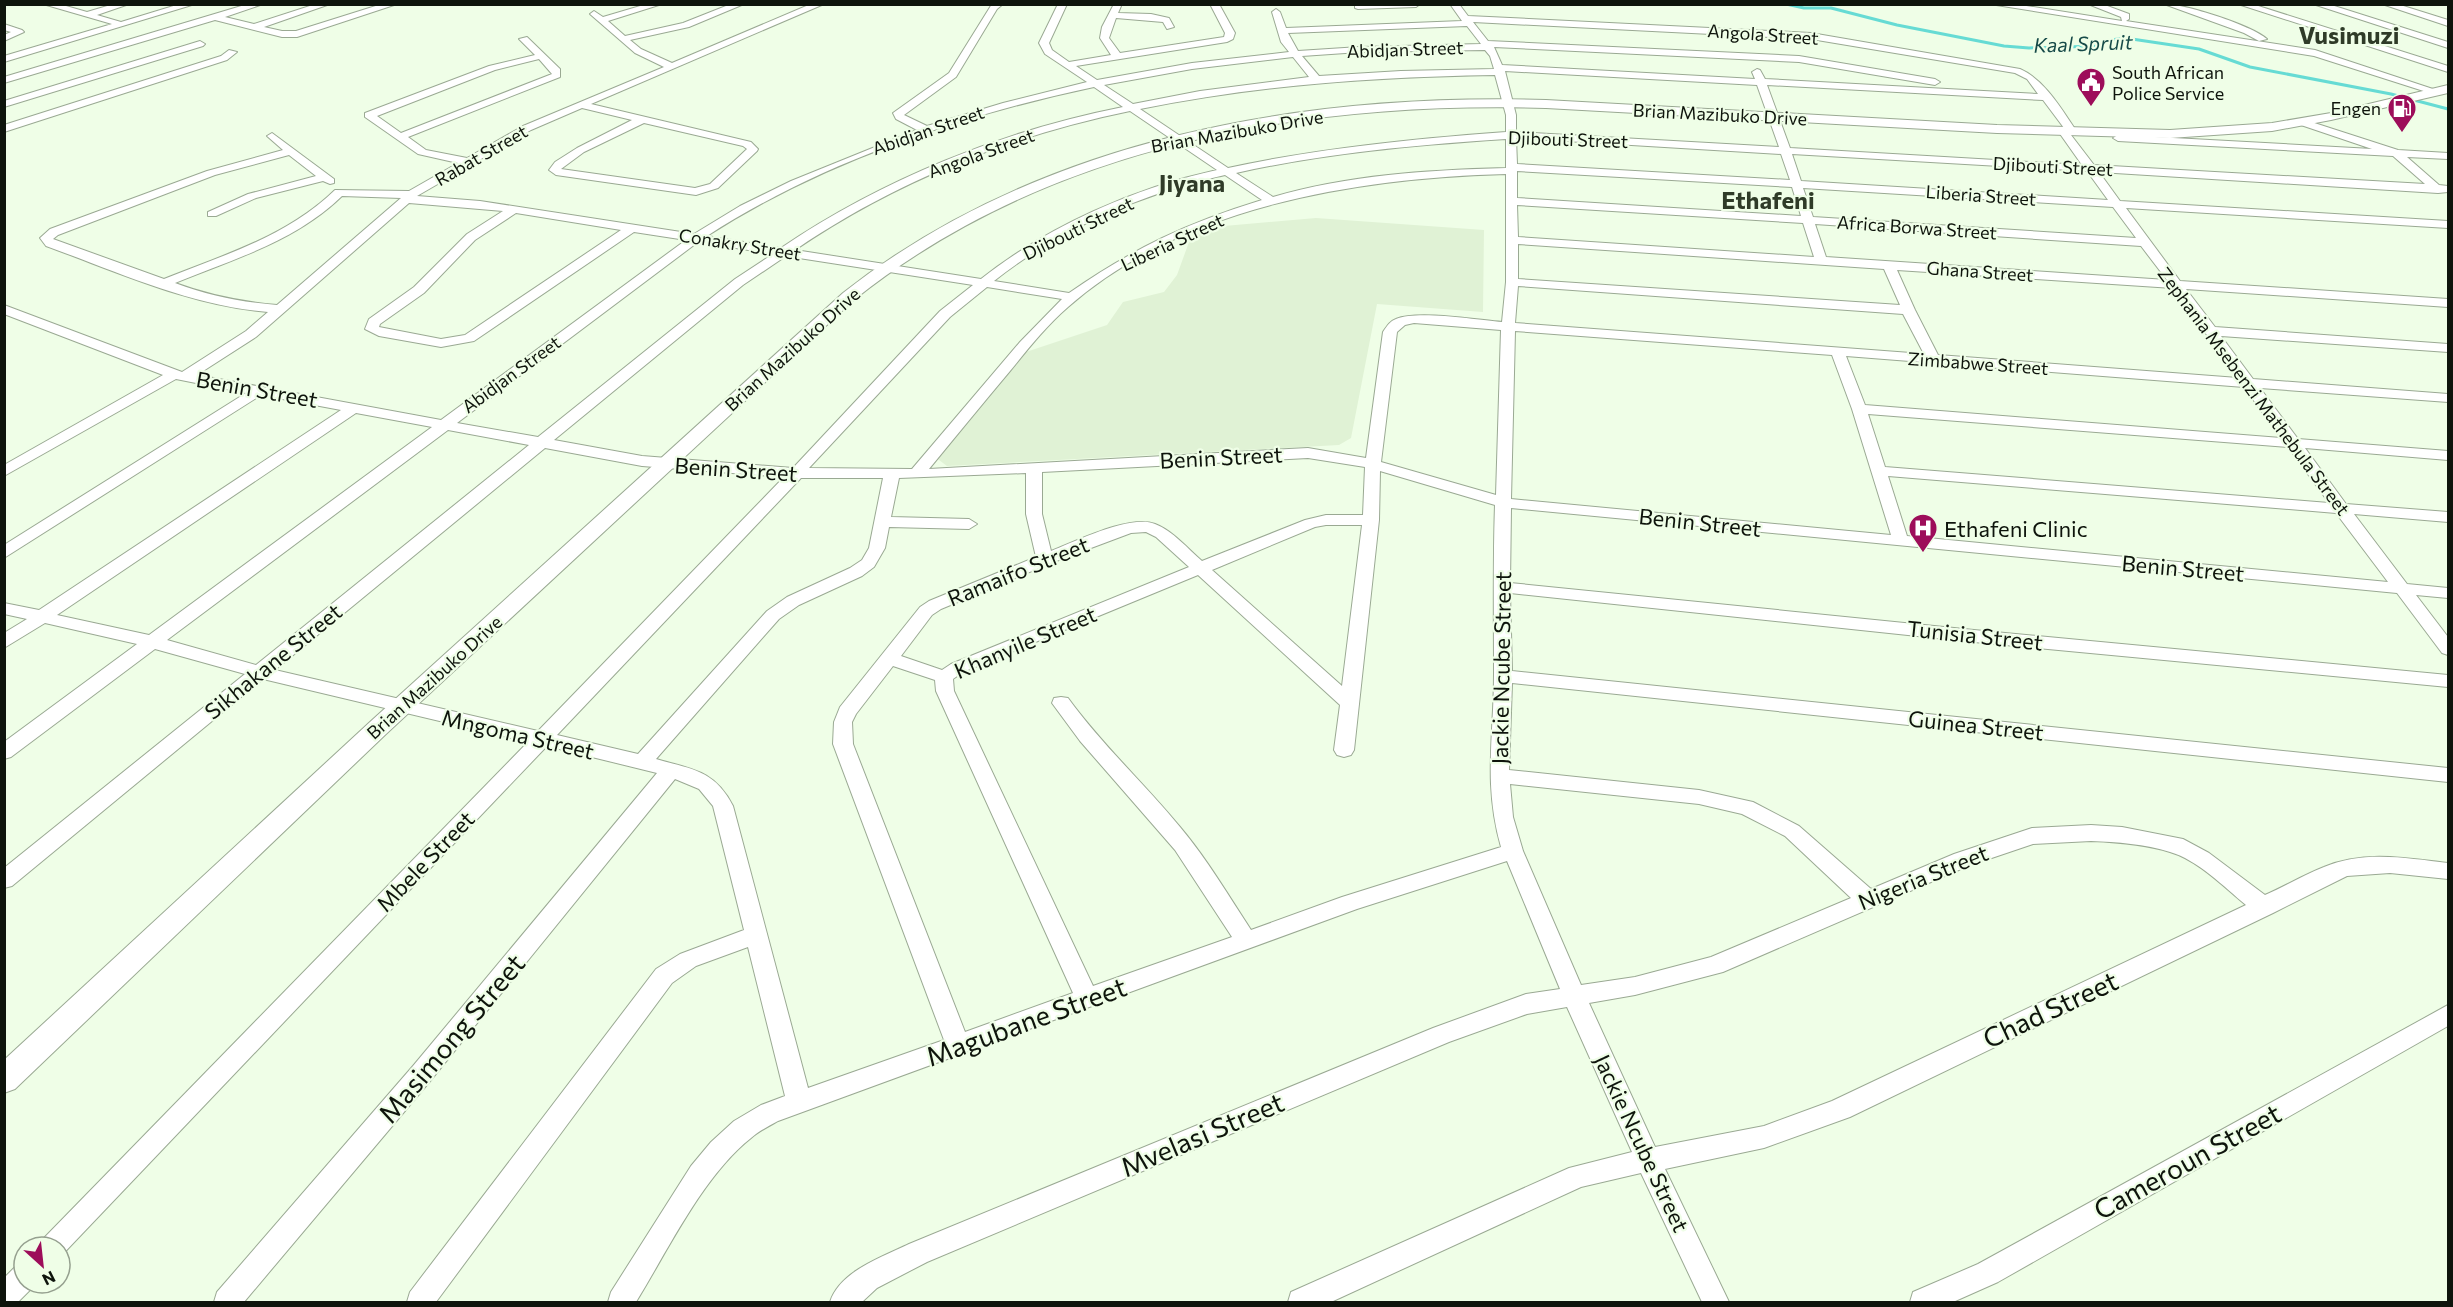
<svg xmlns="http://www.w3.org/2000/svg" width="2453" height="1307" font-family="Commissioner,sans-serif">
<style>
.built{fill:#e0f2d5}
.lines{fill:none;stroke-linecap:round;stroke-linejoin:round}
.stream{stroke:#66dbd4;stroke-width:3}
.minor-casing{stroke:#9aa993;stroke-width:2}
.tertiary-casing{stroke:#9aa993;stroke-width:2}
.minor{fill:#fff;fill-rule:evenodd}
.tertiary{fill:#fff;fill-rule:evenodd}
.labels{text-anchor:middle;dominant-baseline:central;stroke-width:4.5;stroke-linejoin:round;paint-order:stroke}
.far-street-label{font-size:18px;fill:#0e140c;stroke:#effee7}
.far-poi-label{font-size:18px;fill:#0e140c;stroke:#effee7;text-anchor:start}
.far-water-label{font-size:20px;font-style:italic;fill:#164a48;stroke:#effee7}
.street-label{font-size:22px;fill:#0e140c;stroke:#effee7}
.poi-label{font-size:22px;fill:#0e140c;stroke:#effee7;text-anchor:start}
.far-district-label{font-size:24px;font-weight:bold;fill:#2f3b28;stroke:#effee7}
.near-street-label{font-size:27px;fill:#0e140c;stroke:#effee7}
</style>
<rect width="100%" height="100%" fill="#effee7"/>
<path class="built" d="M1316,218l168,12 -1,82 -106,-8 -26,134 -12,7 -392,21 -12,-9 85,-103 87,-29 16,-23 41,-10 13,-17 12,-33 -9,-1 33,-14z"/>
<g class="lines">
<path class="stream" d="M1786,4l18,4h27l66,17 107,21 25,2 69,-2 13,-6 14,-2 74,11 51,18 141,27 57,15"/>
<g class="minor-casing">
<path id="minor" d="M43,4h16l28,8 27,-8h15l-32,11 24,7 59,-18h15l-191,58v-6l108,-32z
M248,4h15l-38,13 29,7 62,-20h14l-66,23 18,4h14l86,-27h15l-100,33h-15l-67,-17 -211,63v-6z
M647,4h15l-54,17 17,15 58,-13 48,-19h13l-55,23 -59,13 11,9 31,14 139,-59h13l-233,100 160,38 7,7 -1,2 -39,37 -22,7 -140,-20 -7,-5 6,-8 22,-14 55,-28 -50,-12 -51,22 -114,66 63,5 214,33 46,-28 51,-25 126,-51 -21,-11 -3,-6 56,-40 43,-69h11l-6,5 -41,68 -52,38 23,11 76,-23 84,-21 -42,-28 -6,-11 19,-39h9l-18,39 3,7 17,12 42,-7 -11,-17 2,-11 12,-23 7,2 -3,7 33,1 18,4 5,9 -7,2 -4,-7 -47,-4 -7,20 11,15 104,-16 1,-4 -15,-29h9l16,29 -2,6 -6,3 -151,24 21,14 95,-17 97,-11 -8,-10 -9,-30 4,-3 4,3 6,16 176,-7 -12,-17h9l9,12 343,17 209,36c25,11 42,41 57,63l-6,3 23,30 331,19 -32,-28 -275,-15 -5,-3 5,-3 254,14 -74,-25v-4l4,-1 96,31 50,3v6l-41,-2 32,28 9,1v6l-10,1 -339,-21 21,29 328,20v7l-322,-20 54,73 268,18v8l-262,-18 29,38 233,17v8l-227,-16 32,43 195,15v8l-188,-14 38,51 150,12v9l-143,-12 41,56 102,8v10l-94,-8 53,70 41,4v10l-32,-3 32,42v18l-6,-2 -45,-60 -886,-85 -1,75 464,47 474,45v12l-474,-45 -464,-49 2,78 936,97v14l-936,-99 -3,87 190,20 54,12 46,24 72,63 83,-35 78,-26 59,-3 31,2 61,12 26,14 56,42c20,-9 39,-20 59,-28 39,-17 83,-9 124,-4v16l-58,-6 -43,3 -74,37 -423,204 -86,31 -99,21 64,133h-27l-61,-129 -60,14 -250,115h-43l3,-10 278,-124 63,-16 -65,-145 -40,7 -78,28 -522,220 -50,26 -15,14h-32c10,-31 52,-45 79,-58l524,-216 93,-34 34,-5 -53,-128 -150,48 -579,212c-9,5 -19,10 -27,17 -48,38 -83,112 -115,164h-28l3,-10 80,-126 20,-24 23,-21 27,-16 24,-9 -37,-149 -52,19 -24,17 -236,319h-29l3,-10 246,-323 24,-15 64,-24 -31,-124 -14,-17 -24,-10 -244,301 -187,222h-30l3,-10 196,-226 244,-293 -110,-27 -487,511v-10h-20l4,-9 484,-496 -265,-63 -251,207 -8,2v-20l241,-194 -90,-25 -144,108 -7,2v-17l133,-98 -92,-21 -41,25v-15l23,-14 -23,-5v-11l35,7 302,-200 -80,-15 -257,163v-13l242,-152 -70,-14 -172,97v-11l159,-90 -159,-61v-9l178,67 64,-41 22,-19c-77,-6 -150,-40 -222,-66l-6,-8 10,-9 157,-58 76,-21 -16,-14 5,-3 62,46v4l-4,1 -7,-3 -67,17 -40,18h-8v-4l40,-18 68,-18 -27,-21 -74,20 -157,60 -5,4 111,40c60,-24 124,-43 171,-89l74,1 49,-28 -40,-9 -53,-37v-4l124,-47 46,-11 -16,-16 8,-2 33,32v8l-152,60 18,13 41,8 56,-32 141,-59 -29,-14 -45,-39 4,-3 9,6zM1473,22l338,17 204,34 12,6 11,15 -273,-15 -5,-9 -3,-1 -5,3 3,7 -253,-14 -8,-18 305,15 136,23 5,-3 -5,-3 -136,-23 -311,-15zM1467,26l14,18 -121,3 -62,4 -10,-18zM1485,50l5,6 4,13 -93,2 -82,5 -17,-20 58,-4zM1293,57l16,20 -109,14 -67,13 -29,-19 88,-16zM539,59l13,15 -151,59 -24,-17 118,-46zM1505,71l252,14 22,62 -263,-15v-17zM1495,75l11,40v17c-94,7 -186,16 -278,36l-88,-59c118,-24 235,-32 355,-34zM1767,85l276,15 21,28 -6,3 24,34 -292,-17zM1094,87l29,20c-121,24 -240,72 -342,141l-74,-12c114,-74 255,-121 387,-149zM1130,111l87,59c-83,18 -169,56 -236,109l-186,-29c99,-68 217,-115 335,-139zM644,123l99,23 4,3 -37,35 -15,4 -134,-19 23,-17zM1516,138l265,16 9,26 -273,-16zM1506,139v29c-78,2 -158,7 -233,29l-37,-24c89,-20 179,-28 270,-34zM1792,154l295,17 21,29 -307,-19zM1517,171l275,16 9,29 -284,-18zM1506,174v108l-4,40c-25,-2 -84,-12 -106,-3 -6,2 -9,7 -13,13l-17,126 -58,-10 -379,21c27,-33 54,-66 81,-98 18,-22 36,-45 58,-64 114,-101 290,-129 438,-133zM1225,175l37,25c-75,23 -128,48 -193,93l-75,-12c65,-52 150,-88 231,-106zM1803,188l310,19 23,31 -323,-21zM342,196l59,2 -124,107c-36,-3 -67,-9 -102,-22 59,-24 121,-42 167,-87zM409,203l94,8 -36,23 -53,53 -45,32 -4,10 14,7 62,11 33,-6 160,-109 52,8 -245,180 -244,-45 59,-38zM1517,205l286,18 11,34 -296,-20zM516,213l105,17 -156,105 -24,4 -62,-12 1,-3 44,-31 51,-53zM1815,224l326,22 26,34 -341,-23zM698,242l75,12 -38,25 -197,158 -81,-14zM1518,244l366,25 16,36 -382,-26zM786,256l187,29 -33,26 -147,157 -151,-12 -88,-16 189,-155zM1897,270l276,18 65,90 -300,-23 -23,-45zM1518,286l385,28 21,40 -409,-31zM987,287l75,12 -42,43 -108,127 -103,-1 141,-151zM1414,323l87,7 -5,165 -115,-33 16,-130 8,-7zM1515,331l317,24 20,54 39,126 -380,-36zM1846,356l398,31 37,51 -416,-33zM356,413l76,14 -283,208 -92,-20zM1868,414l420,33 41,56 -444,-36zM448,430l81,15 -273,220 -89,-25zM545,448l97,18 142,11 -246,254 -263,-61zM1308,458l57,9 -2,48h-37l-21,5 -103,41c-14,-12 -29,-30 -47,-37 -25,-10 -80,18 -104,27l-9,-37v-42zM1380,471l115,34c-2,57 -1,113 -1,169 0,63 -11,110 7,173l-159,50 -91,33c-23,-35 -44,-71 -71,-103 -36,-44 -78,-82 -112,-129l-7,-1 -7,1 -2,5 28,38 95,109 57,87 -139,49 -139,-295 -1,-12 10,-7 235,-97 142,130 -6,45 3,5 7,2 7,-2 3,-5 25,-230zM1026,473v41l10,43 -107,44 -9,6 -80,100 -6,15 -1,22 111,296 -136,48 -75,-282c-18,-36 -42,-37 -77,-47l123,-140 20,-14 63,-29 12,-9 11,-19 4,-21 80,2 8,-5 -8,-5 -78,-2 8,-39zM1888,476l448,37 52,69 -481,-46zM801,478h82l-14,70 -7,12 -12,8 -63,29 -20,14 -129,143 -81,-19zM1326,525h36l-20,161 -130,-116 103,-43zM1146,532l10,5 33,30 -238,97 -9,6 -41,-14 31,-41 9,-6 110,-46 80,-30zM893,666l42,14 1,11 137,302 -108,39 -112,-288 -1,-22 4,-8zM1510,784l189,20 43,10 43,22 66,62 -140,59 -76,20 -54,8 -58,-134 -10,-34zM2091,841c26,1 54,3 79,11 28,8 54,35 76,53l-414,196 -68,25 -109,21 -66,-144 46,-8 88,-23 245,-106 65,-22z
M1355,4h65l-4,3 -58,2 -3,-1z
M1990,4h24l108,17 -1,-4 -33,-13h14l27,10v5l-3,2 189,29 127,42 -9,2 -119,-38z
M2164,4c21,0 87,21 103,35l-8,2 -15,-8z
M2238,4h14l196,62v6z
M2313,4h15l120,38v6z
M2382,4h15l51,16v6z
M4,24l18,6 2,2 -20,9v-6l7,-3 -7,-2z
M200,41l5,3 -2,2 -199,61v-6z
M229,50l8,2 -10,8 -223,72v-7l217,-69z
M2448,1005v21l-450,256 -45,20h-43l3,-10 65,-28z
M24,1264v19h11l-1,3 -16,16h-14v-24l10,-10z"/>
</g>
<g class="tertiary-casing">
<path id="tertiary" d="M2448,85v8l-117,27 -59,11 -102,7 -173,-5 -451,-25c-243,-7 -498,37 -691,191l-469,435 -371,355 -11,4v-33l366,-338 473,-429c197,-155 458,-200 703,-193l451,25 173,5 102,-7 59,-10z"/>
</g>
<use href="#minor" class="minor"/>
<use href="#tertiary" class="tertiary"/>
</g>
<defs>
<g id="civic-pin" transform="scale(1.5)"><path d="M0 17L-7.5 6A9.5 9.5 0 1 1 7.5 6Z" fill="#9d0d5a" stroke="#effee7"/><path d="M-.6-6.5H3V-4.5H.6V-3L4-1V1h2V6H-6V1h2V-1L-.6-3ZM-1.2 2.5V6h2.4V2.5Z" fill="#fff"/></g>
<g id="fuel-pin" transform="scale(1.5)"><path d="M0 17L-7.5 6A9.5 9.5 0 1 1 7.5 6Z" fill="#9d0d5a" stroke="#effee7"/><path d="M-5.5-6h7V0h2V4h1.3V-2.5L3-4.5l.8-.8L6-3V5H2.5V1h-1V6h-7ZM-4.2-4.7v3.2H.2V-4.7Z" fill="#fff"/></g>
<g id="hospital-pin" transform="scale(1.5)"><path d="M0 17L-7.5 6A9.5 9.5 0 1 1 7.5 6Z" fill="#9d0d5a" stroke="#effee7"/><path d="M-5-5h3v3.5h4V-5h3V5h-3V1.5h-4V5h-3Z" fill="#fff"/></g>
</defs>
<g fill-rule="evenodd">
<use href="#civic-pin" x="2091" y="82"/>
<use href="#fuel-pin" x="2402" y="108"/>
<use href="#hospital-pin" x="1923" y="528"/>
</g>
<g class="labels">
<g class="far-street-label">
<text transform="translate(1763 34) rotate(4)">Angola Street</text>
<text transform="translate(1405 49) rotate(-2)">Abidjan Street</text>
<text transform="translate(1720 114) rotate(3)">Brian Mazibuko Drive</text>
<text transform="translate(928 130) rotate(-19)">Abidjan Street</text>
<text transform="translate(1237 131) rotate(-10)">Brian Mazibuko Drive</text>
<text transform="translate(1568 139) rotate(2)">Djibouti Street</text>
<text transform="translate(981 153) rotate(-20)">Angola Street</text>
<text transform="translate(481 155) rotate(-30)">Rabat Street</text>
<text transform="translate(2053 166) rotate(3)">Djibouti Street</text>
<text transform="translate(1981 195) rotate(4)">Liberia Street</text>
<text transform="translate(1917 227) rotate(4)">Africa Borwa Street</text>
<text transform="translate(1078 228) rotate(-26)">Djibouti Street</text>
<text transform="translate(1172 242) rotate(-25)">Liberia Street</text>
<text transform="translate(740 244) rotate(9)">Conakry Street</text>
<text transform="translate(1980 271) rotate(4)">Ghana Street</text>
<text transform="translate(792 349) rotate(-42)">Brian Mazibuko Drive</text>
<text transform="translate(1978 363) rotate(4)">Zimbabwe Street</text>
<text transform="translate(511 374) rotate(-36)">Abidjan Street</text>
<text transform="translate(2254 391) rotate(53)">Zephania Msebenzi Mathebula Street</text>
<text transform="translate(434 677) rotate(-42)">Brian Mazibuko Drive</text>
</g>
<g class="far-poi-label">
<text x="2112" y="72">South African<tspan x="2112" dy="21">Police Service</tspan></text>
<text x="2381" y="108" text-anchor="end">Engen</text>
</g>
<g class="far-water-label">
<text transform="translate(2083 43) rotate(-2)">Kaal Spruit</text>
</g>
<g class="street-label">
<text transform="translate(257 389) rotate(10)">Benin Street</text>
<text transform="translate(1221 457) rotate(-3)">Benin Street</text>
<text transform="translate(736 469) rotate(4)">Benin Street</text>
<text transform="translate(1700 522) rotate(6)">Benin Street</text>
<text transform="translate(2183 568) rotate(5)">Benin Street</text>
<text transform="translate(1018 571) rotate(-22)">Ramaifo Street</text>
<text transform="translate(1975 635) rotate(6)">Tunisia Street</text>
<text transform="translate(1025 642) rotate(-23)">Khanyile Street</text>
<text transform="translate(273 661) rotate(-39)">Sikhakane Street</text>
<text transform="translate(1501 668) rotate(-89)">Jackie Ncube Street</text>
<text transform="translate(1976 725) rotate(6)">Guinea Street</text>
<text transform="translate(518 734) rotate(13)">Mngoma Street</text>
<text transform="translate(425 861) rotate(-46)">Mbele Street</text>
<text transform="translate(1923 877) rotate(-22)">Nigeria Street</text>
<text transform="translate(1642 1143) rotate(65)">Jackie Ncube Street</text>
</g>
<g class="poi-label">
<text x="1944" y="528">Ethafeni Clinic</text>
</g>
<g class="far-district-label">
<text x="2349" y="34">Vusimuzi</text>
<text x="1192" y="182">Jiyana</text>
<text x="1768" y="199">Ethafeni</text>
</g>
<g class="near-street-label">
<text transform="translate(2050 1009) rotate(-25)">Chad Street</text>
<text transform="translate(1026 1021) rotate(-20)">Magubane Street</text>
<text transform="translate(451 1038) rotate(-50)">Masimong Street</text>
<text transform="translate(1202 1134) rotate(-23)">Mvelasi Street</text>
<text transform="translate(2187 1161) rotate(-29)">Cameroun Street</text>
</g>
</g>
<rect width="2453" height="1307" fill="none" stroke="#0e140c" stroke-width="12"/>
<g transform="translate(42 1265) rotate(153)"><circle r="28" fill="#effee7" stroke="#95a08f" stroke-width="1.5"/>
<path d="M0-4.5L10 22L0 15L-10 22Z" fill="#9d0d5a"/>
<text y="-9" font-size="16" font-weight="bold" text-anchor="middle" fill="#0e140c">N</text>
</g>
</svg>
